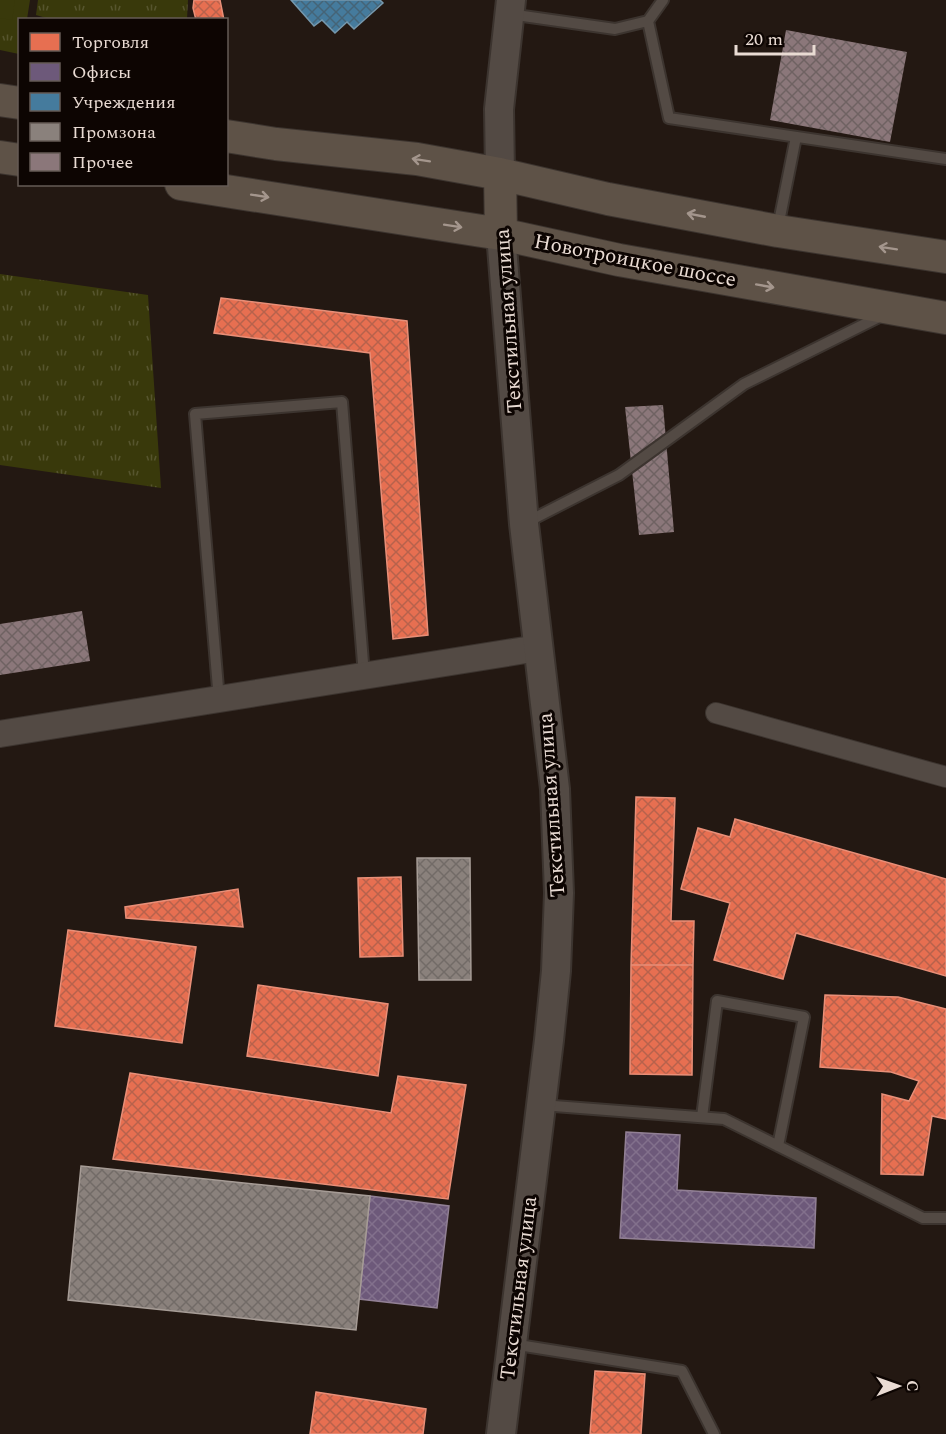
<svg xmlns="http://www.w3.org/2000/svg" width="946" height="1434" font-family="Spectral,serif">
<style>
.grass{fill:url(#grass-tufts)}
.pitch{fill:#39390b}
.shops{fill:url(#shops-cross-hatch);stroke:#e88f78;stroke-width:1.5}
.offices{fill:url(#offices-cross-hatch);stroke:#928095;stroke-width:1.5}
.public{fill:url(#public-cross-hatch);stroke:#7698ad;stroke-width:1.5}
.industry{fill:url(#industry-cross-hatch);stroke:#a69c96;stroke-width:1.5}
.building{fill:url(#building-cross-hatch)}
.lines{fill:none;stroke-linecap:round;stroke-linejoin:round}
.service-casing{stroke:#3c342f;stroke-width:14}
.minor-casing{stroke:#3c342f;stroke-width:22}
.tertiary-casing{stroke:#3c342f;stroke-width:28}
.secondary-casing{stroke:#3c342f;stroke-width:32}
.primary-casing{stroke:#3c342f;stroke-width:34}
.service{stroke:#534a44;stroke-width:10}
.minor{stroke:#534a44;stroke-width:20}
.tertiary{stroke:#534a44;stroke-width:26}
.secondary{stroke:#534a44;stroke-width:28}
.primary{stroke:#5e5247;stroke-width:32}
.oneway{stroke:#a4968d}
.labels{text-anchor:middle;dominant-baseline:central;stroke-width:6;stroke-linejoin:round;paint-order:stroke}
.street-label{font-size:21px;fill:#e9dbd3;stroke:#0d0502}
</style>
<defs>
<pattern id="grass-tufts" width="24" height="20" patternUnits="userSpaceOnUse" patternTransform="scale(1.5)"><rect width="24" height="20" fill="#39390b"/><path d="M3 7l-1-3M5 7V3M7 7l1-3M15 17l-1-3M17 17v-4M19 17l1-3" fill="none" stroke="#56552e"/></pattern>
<pattern id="shops-cross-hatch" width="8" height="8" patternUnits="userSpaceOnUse" patternTransform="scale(1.5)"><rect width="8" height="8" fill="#e76f51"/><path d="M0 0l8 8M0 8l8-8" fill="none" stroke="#b7624c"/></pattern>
<pattern id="offices-cross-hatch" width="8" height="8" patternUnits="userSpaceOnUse" patternTransform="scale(1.5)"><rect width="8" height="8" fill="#6d597a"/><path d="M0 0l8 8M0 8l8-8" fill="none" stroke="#82708c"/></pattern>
<pattern id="public-cross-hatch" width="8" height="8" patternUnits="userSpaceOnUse" patternTransform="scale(1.5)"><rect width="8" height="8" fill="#457b9d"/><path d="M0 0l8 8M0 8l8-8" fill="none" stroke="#456477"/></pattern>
<pattern id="industry-cross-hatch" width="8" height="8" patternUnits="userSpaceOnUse" patternTransform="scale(1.5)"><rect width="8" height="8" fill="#8a817c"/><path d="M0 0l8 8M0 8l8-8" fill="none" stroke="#726b67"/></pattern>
<pattern id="building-cross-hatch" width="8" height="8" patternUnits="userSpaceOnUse" patternTransform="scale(1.5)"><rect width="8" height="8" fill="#8b777a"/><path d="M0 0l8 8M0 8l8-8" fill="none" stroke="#6f6262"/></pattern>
</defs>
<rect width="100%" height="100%" fill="#231812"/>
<path class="grass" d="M0,0h30l-3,19 -7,1 -1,34 -19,-4z
M38,0h150l-1,19 -134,1 -17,-5z
M0,274l148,21 13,193 -161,-23z"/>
<path class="pitch" d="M0,0h15l-3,20 -12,-2z"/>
<path class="shops" d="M194,0h26l4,20h-28l-3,-12z
M221,298l186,23 21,314 -35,4 -23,-286 -156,-20z
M636,797l39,1 -4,123h23l-1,44h-62z
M735,819l211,60v97l-150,-43 -13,46 -69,-19 16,-57 -49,-14 17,-61 32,9z
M401,877l2,79 -43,1 -2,-79z
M238,889l5,38 -117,-9 -1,-11z
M68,930l128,17 -14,96 -127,-17z
M631,965h62l-1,110 -62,-1z
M258,985l130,19 -10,72 -131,-20z
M825,995l73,2 48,12v110l-14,-3 -9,59 -42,-1 1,-80 27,7 10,-20 -28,-9 -71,-5z
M130,1073l261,40 7,-37 68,9 -18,114 -335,-40z
M595,1371l50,3 -4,60h-51z
M316,1392l110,17 -3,25h-113z"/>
<path class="offices" d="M626,1132l54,3 -3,55 139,8 -2,50 -194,-10z
M370,1196l79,10 -12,102 -78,-9z"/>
<path class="public" d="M291,0h89l3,3 -29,26 -7,-7 -12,11 -13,-13 -8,6z"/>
<path class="industry" d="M417,858h53l1,122h-52z
M81,1166l289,30 -14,134 -288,-30z"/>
<path class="building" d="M786,30l121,22 -17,90 -120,-22z
M663,405l11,127 -35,3 -14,-128z
M82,611l8,50 -90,14v-51z"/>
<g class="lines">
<g class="service-casing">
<path id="service" d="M663,0l-15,21 21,97 277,41
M509,14l106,15 33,-8
M778,227l18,-90
M527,522l92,-47 125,-91 139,-69
M219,700l-24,-286 147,-12 22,273
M541,1105l183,14 199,99h23
M702,1117l15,-116 87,16 -26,129
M512,1344l170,27 32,63"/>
</g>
<g class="minor-casing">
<path id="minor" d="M716,713l230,64"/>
</g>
<g class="tertiary-casing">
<path id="tertiary" d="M0,734l538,-86"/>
</g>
<g class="secondary-casing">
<path id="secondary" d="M500,174l-1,-65 12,-109
M501,1434l48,-394 7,-69 3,-78 -4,-104 -31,-265 -23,-290"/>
</g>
<g class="primary-casing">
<path id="primary" d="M0,100l20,3
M226,136l50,8 141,15 83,15 108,25 170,32 168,26
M0,157l20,3
M500,174l1,60
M181,184l320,50 118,26 327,58"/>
</g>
<use href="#service" class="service"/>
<use href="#minor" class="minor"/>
<use href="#tertiary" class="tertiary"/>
<use href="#secondary" class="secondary"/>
<use href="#primary" class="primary"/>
</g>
<defs><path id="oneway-shaft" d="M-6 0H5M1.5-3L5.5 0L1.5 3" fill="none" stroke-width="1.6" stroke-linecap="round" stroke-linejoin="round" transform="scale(1.5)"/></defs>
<g class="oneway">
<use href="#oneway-shaft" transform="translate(421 160) rotate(-171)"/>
<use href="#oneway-shaft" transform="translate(260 196) rotate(9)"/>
<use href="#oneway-shaft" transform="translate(696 215) rotate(-169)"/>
<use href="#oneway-shaft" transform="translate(453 226) rotate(9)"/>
<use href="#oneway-shaft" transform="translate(888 248) rotate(-171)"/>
<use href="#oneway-shaft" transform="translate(765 286) rotate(10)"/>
</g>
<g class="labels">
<g class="street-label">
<text transform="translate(635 261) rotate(11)">Новотроицкое шоссе</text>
<text transform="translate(509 321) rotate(-94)">Текстильная улица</text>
<text transform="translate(552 805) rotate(-94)">Текстильная улица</text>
<text transform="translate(519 1288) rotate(-83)">Текстильная улица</text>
</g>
</g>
<rect x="18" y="18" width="210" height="168" fill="#0d0502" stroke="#655b56" stroke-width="1.5"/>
<rect x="30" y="33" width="30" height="18" fill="#e76f51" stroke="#655b56" stroke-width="1.5"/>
<text x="72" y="48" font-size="18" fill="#e9dbd3">Торговля</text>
<rect x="30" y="63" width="30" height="18" fill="#6d597a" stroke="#655b56" stroke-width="1.5"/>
<text x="72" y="78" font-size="18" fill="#e9dbd3">Офисы</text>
<rect x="30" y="93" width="30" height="18" fill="#457b9d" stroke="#655b56" stroke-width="1.5"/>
<text x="72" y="108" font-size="18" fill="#e9dbd3">Учреждения</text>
<rect x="30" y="123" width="30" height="18" fill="#8a817c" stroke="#655b56" stroke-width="1.5"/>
<text x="72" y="138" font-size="18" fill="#e9dbd3">Промзона</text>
<rect x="30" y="153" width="30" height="18" fill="#8b777a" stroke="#655b56" stroke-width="1.5"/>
<text x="72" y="168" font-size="18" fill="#e9dbd3">Прочее</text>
<g transform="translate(898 1386) rotate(89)" stroke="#0d0502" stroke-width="4.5" paint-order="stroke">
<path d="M0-4.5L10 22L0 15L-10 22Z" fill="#e9dbd3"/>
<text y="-9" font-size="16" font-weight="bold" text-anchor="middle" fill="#e9dbd3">С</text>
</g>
<path d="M736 45v9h78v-9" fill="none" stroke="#e9dbd3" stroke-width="3"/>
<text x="745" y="45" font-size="18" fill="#e9dbd3" stroke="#0d0502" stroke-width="4.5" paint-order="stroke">20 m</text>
</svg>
